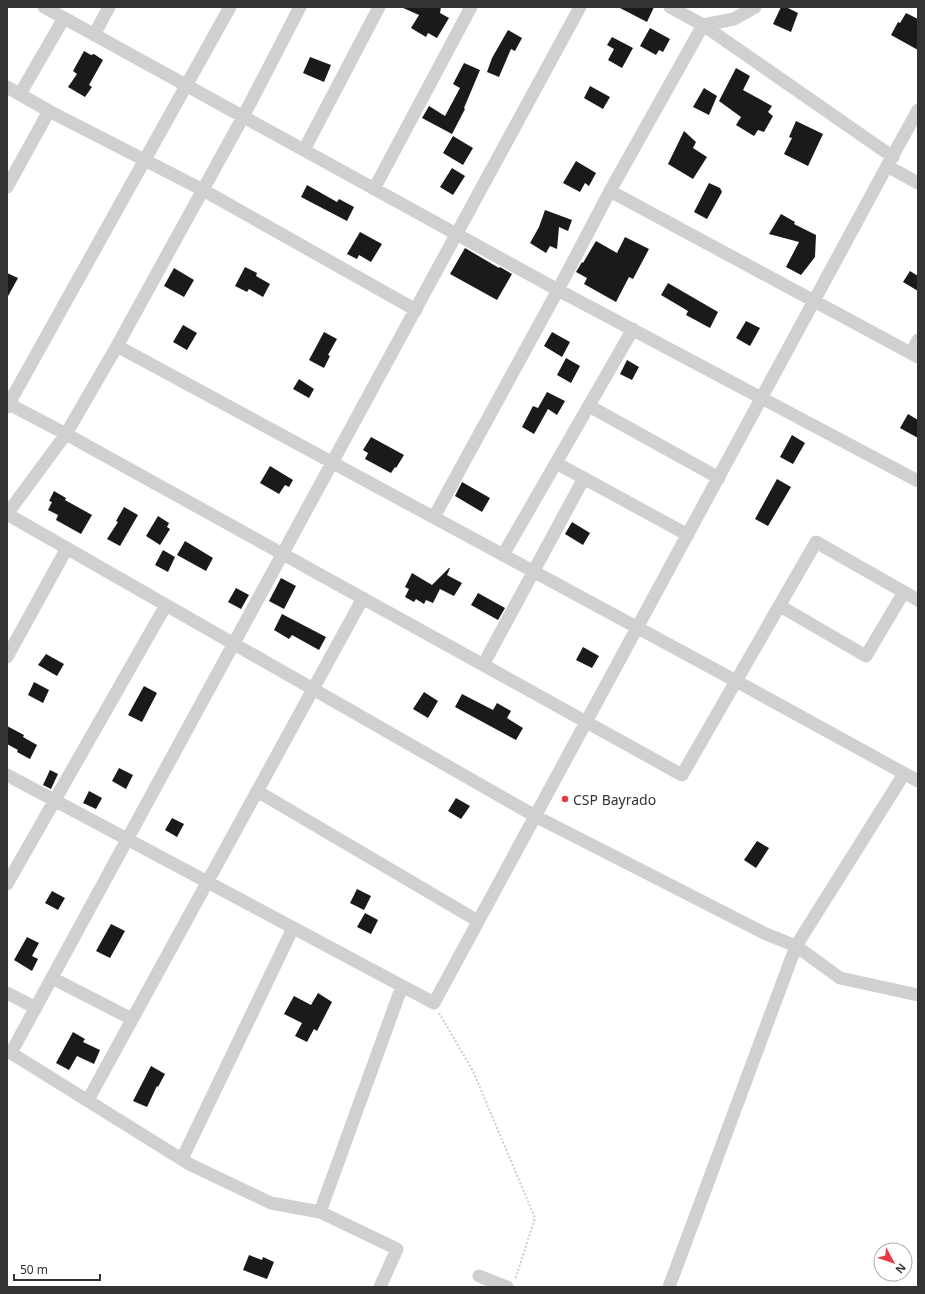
<svg xmlns="http://www.w3.org/2000/svg" width="925" height="1294" font-family="'Noto Sans',sans-serif">
<style>
.building{fill:#1a1a1a}
.lines{fill:none;stroke-linecap:round;stroke-linejoin:round}
.path{stroke:#cdcdcd;stroke-width:2;stroke-dasharray:2 2;stroke-linecap:butt}
.minor{stroke:#d0d0d0;stroke-width:13}
.poi-dot{fill:#e63946;stroke:#fff;stroke-width:1.5}
.labels{text-anchor:middle;dominant-baseline:central;stroke-width:4;stroke-linejoin:round;paint-order:stroke}
.poi-label{font-size:14px;fill:#333;stroke:#fff;text-anchor:start}
</style>
<rect width="100%" height="100%" fill="#fff"/>
<path class="building" d="M401,7h40l-1,6 9,5 -12,20 -9,-5 -2,4 -15,-9 8,-13z
M618,7h36l-7,15z
M781,7h5l12,6 -7,19 -18,-8z
M906,13l12,6v31l-27,-15 7,-13 2,1z
M650,28l20,11 -7,13 -4,-2 -3,5 -16,-9z
M508,30l14,8 -7,13 -4,-2 -12,28 -12,-5 5,-14z
M612,37l21,11 -11,20 -14,-8 6,-11 -7,-4z
M84,51l7,4 3,-1 9,6 -14,25 3,2 -7,10 -17,-10 9,-13 -4,-3z
M310,57l21,8 -7,17 -21,-9z
M464,63l16,7 -16,38 1,1 -13,25 -30,-16 7,-12 16,10 15,-28 -7,-4z
M736,68l14,8 -7,14 29,16 -4,6 5,4 -9,16 -6,-2 -4,6 -18,-11 5,-8 -22,-16z
M590,86l20,11 -7,12 -19,-11z
M704,88l13,8 -8,19 -16,-8z
M796,121l27,13 -15,32 -24,-12 8,-16 -3,-1z
M684,131l12,11 -3,6 14,9 -14,22 -25,-15z
M453,136l20,12 -10,17 -20,-12z
M576,161l20,12 -7,13 -4,-3 -5,9 -17,-9z
M452,168l13,8 -12,19 -13,-8z
M709,183l11,5 2,4 -15,27 -13,-7z
M307,185l30,17 2,-3 15,8 -7,14 -46,-24z
M545,210l27,10 -4,11 -9,-4 -2,22 -7,-3 -4,7 -16,-10 9,-16z
M781,214l14,8 -1,2 22,11 -1,22 -14,18 -15,-8 13,-25 -30,-8z
M360,232l22,12 -11,18 -12,-7 -2,4 -10,-5z
M625,237l24,12 -16,30 -4,-2 -13,25 -32,-18 3,-6 -11,-6 6,-10 1,1 13,-22 21,12z
M465,248l34,20 1,-1 12,7 -15,26 -47,-26z
M245,267l12,6 -1,3 14,8 -7,13 -14,-8 -2,3 -12,-6z
M174,268l20,12 -10,17 -20,-11z
M910,271l8,5v15l-15,-9z
M7,273l11,5 -11,20z
M668,283l50,29 -8,16 -24,-13 2,-4 -27,-16z
M746,321l14,7 -10,18 -14,-8z
M183,325l14,8 -10,17 -14,-8z
M324,332l13,7 -9,16 2,1 -6,12 -15,-8z
M552,332l18,10 -8,15 -18,-11z
M566,358l14,8 -9,17 -14,-8z
M627,360l12,7 -7,13 -12,-6z
M299,379l15,10 -5,9 -16,-9z
M547,392l18,9 -8,14 -9,-6 -14,25 -12,-7 11,-21 5,2z
M908,414l10,6v18l-18,-10z
M792,435l13,8 -12,21 -13,-7z
M371,437l33,18 -8,13 -1,-1 -4,6 -26,-14 3,-6 -5,-3z
M270,466l23,14 -4,7 -4,-2 -6,9 -19,-11z
M777,479l14,8 -23,39 -13,-7z
M462,482l28,16 -8,14 -27,-16z
M54,491l12,7 -1,2 27,15 -11,19 -25,-14 2,-5 -10,-5 4,-8 -3,-1z
M124,507l14,8 -18,31 -13,-7 11,-17 -2,-1z
M158,516l11,7 -2,4 3,2 -10,16 -14,-9z
M572,522l18,11 -7,12 -18,-11z
M185,541l28,17 -7,13 -29,-16z
M163,550l12,7 -7,15 -13,-7z
M449,568h1l-3,7 15,8 -8,13 -14,-7 -7,14 -7,-3 -2,4 -8,-5 -2,3 -9,-5 4,-8 -4,-2 7,-14 20,12z
M281,578l15,8 -12,23 -15,-8z
M236,588l13,7 -8,14 -13,-7z
M478,593l27,15 -7,12 -27,-15z
M282,614l44,23 -7,13 -27,-15 -3,4 -15,-9z
M583,647l16,9 -7,12 -16,-8z
M46,654l18,10 -7,12 -19,-11z
M34,682l15,8 -6,13 -15,-8z
M144,686l13,7 -15,29 -14,-7z
M424,692l14,9 -10,17 -15,-9z
M462,694l31,16 4,-7 14,8 -4,7 16,10 -7,12 -61,-33z
M7,726l17,9 -1,2 14,8 -7,14 -13,-7 1,-2 -11,-6z
M119,768l14,7 -7,14 -14,-8z
M50,770l8,4 -7,15 -8,-4z
M89,791l13,7 -6,11 -13,-6z
M456,798l14,8 -9,13 -13,-8z
M172,818l12,6 -7,13 -12,-7z
M757,841l12,7 -13,20 -12,-8z
M357,889l14,7 -7,14 -14,-7z
M52,891l13,7 -7,12 -13,-7z
M365,913l13,7 -7,14 -14,-7z
M111,924l14,7 -15,27 -14,-7z
M27,937l12,6 -7,13 6,3 -6,12 -18,-11z
M318,993l14,9 -15,29 -3,-2 -7,13 -12,-6 7,-13 -18,-9 10,-18 17,9z
M73,1032l12,7 -2,3 17,8 -6,14 -17,-8 -8,14 -13,-7z
M151,1066l14,8 -7,13 -1,-1 -10,21 -14,-6z
M249,1255l13,5 1,-3 11,5 -7,17 -24,-9z"/>
<g class="lines">
<path class="path" d="M439,1013l34,58 62,147 -20,62"/>
<path class="minor" d="M44,7l514,283 360,191
M670,7l33,18 190,132
M94,35l15,-28
M7,87l42,24 154,79 213,120
M20,94l44,-76
M304,150l75,-143
M887,166l31,17
M7,187l42,-76
M374,189l97,-182
M610,191l308,166
M117,346l619,335 182,100
M911,353l7,-13
M7,403l59,31 616,341 134,-233 102,58
M589,406l130,72
M7,407l223,-400
M556,463l132,72
M7,514l528,302 231,118 30,12 44,32 78,17
M7,514l59,-80 51,-88 126,-229 57,-110
M434,517l124,-227 52,-99 93,-166 31,-6 21,-12
M503,555l130,-226
M780,606l86,50 38,-64
M7,657l60,-109
M483,665l101,-187
M7,775l427,228 453,-837 31,-56
M257,791l221,130
M7,884l159,-279
M52,978l80,41
M7,993l29,15
M88,1100l275,-502
M182,1159l111,-231
M320,1212l82,-226
M479,1276l28,11
M380,1287l17,-38 -77,-37 -49,-9 -80,-38 -180,-112 569,-1046
M669,1287l127,-341 108,-172"/>
</g>
<circle class="poi-dot" cx="565" cy="799" r="4"/>
<g class="labels">
<g class="poi-label">
<text x="573" y="799">CSP Bayrado</text>
</g>
</g>
<rect width="925" height="1294" fill="none" stroke="#333333" stroke-width="16"/>
<g transform="translate(893 1262) rotate(130)"><circle r="19" fill="#ffffff" stroke="#adadad"/>
<path d="M0-3L7 15L0 10L-7 15Z" fill="#e63946"/>
<text y="-6" font-size="11" font-weight="bold" text-anchor="middle" fill="#333333">N</text>
</g>
<path d="M14 1274v6h86v-6" fill="none" stroke="#333333" stroke-width="2"/>
<text x="20" y="1274" font-size="12" fill="#333333" stroke="#ffffff" stroke-width="3" paint-order="stroke">50 m</text>
</svg>
